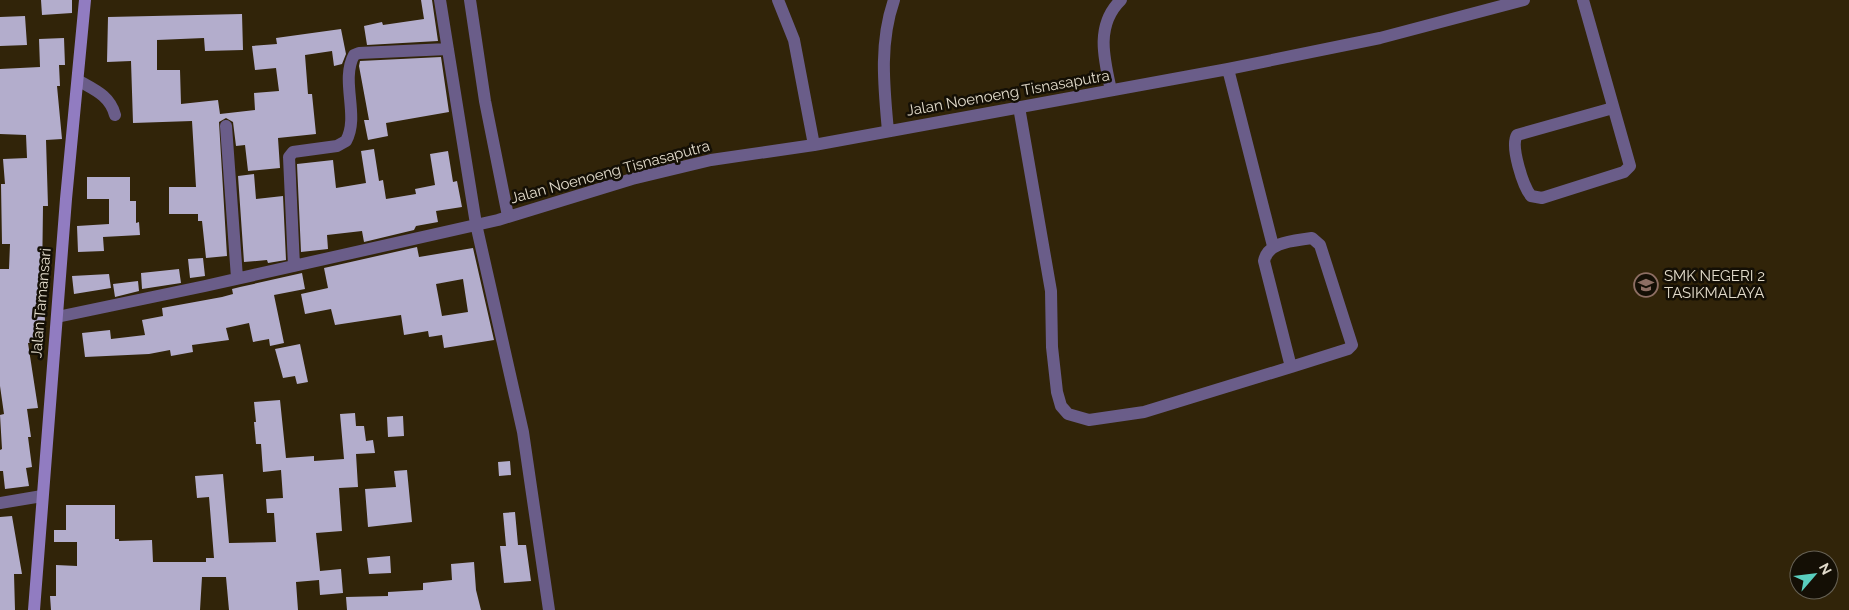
<svg xmlns="http://www.w3.org/2000/svg" width="1849" height="610" font-family="Raleway,sans-serif">
<style>
.building{fill:#b3adcc;fill-rule:evenodd}
.lines{fill:none;stroke-linecap:round;stroke-linejoin:round}
.street{stroke:#6a5d89;stroke-width:12}
.secondary{stroke:#917cc1;stroke-width:12}
.labels{text-anchor:middle;dominant-baseline:central;stroke-width:5;stroke-linejoin:round;paint-order:stroke}
.street-label{font-size:15px;fill:#e2dbcb;stroke:#140f05}
.poi-label{font-size:15px;fill:#e2dbcb;stroke:#140f05;text-anchor:start}
</style>
<rect width="100%" height="100%" fill="#312409"/>
<path class="building" d="M41,0h31v13l-30,2z
M421,0h11l6,41 -71,4 -3,-19 18,-4 1,3 41,-6z
M242,14l1,36 -38,1 -1,-13 -47,2v30h23l1,34 37,-4 2,14 35,-4 -1,-17 25,-2 -3,-23 -21,2 -3,-24 25,-2 -1,-6 65,-9 5,25 -4,10 -8,2 -2,-15 -27,4 3,39h4l4,40 -38,4 2,30 -32,3 -3,-26 -9,1 -3,-24 -7,-4 -7,4 8,134 -21,2 -4,-37h-4v-7h-29v-27h27l-4,-66 -59,2 -2,-62 -24,1 1,-45z
M25,16l2,29 -27,1v-29z
M64,38l1,27h-6l1,21h-3l5,53 -16,1 2,66h-5l-1,77h2l1,39h-8l2,20 -11,1 10,65 -11,1 4,28h-3l4,30 -6,1 3,18 -24,3 -2,-18h-3v-21l2,-1 -2,-34 4,-1 -4,-28v-117h9l1,-25h-8l-1,-60h4l-2,-25 24,-1 -1,-23 -26,-1v-65l40,-2 -1,-28z
M441,57l8,55 -63,11 2,13 -20,4 -4,-20h5l-10,-54 1,-5z
M374,149l5,32 4,-1 3,19 30,-5 -1,-5 20,-4 -5,-31 18,-3 5,31 4,-1 5,26 -26,4 2,11 -22,4 -2,4 -50,12 -2,-11 -35,4 1,14 -27,3 -4,-88 36,-4 3,28 30,-5 -5,-32z
M254,174l2,25 27,-3 3,64 -18,3 -1,-3 -23,2 -6,-86z
M87,177h43v24h6v22l3,-1 1,13 -37,2 1,14 -26,1 -1,-26 32,-2v-25h-22z
M417,247l2,10 54,-9 21,92 -50,8 -2,-13 -13,2 -1,-6 -24,4 -3,-20 -66,10 -4,-16 -26,5 -4,-20 27,-6 -4,-20zM463,279l5,33 -26,4 -6,-32z
M203,258l2,18 -15,2 -2,-19z
M179,269l2,14 -39,6 -1,-16z
M302,273l3,16 -31,6 10,48 -14,3 -1,-7 -16,3 -4,-19 -23,5 3,12 -37,5 1,7 -22,4 -1,-6 -21,4 -64,3 -3,-24 28,-3 1,9 34,-4 -3,-15 21,-4 -1,-8 60,-11 11,-3 -1,-5 8,-2z
M109,274l2,14 -37,6 -2,-18z
M138,281l1,10 -24,6 -2,-13z
M300,344l8,38 -11,2 -2,-8 -12,2 -8,-29z
M280,400l6,58 28,-2v5l30,-2 -4,-45 15,-1 1,13h8l2,15 7,-1 2,13 -19,1 2,33 -19,1 3,43 -26,2 4,38 21,-2 2,24 -23,2 -1,-15 -23,2 2,28h-69l-3,-33h-24l-2,33h-149l-1,-14h6v-31l21,1v-24h-23v-12h12v-25h49v34h4v2l33,-1 1,22h53v-4h8l-5,-61 -12,1 -2,-22 28,-2 6,69 47,-1 -2,-29h-7l-1,-14 17,-1 -2,-28 -18,2 -2,-28h-5l-2,-22h2l-2,-20z
M403,416l1,20 -16,1 -1,-20z
M510,461l1,14 -12,1 -1,-14z
M407,470l5,52 -44,5 -3,-38 31,-2 -2,-16z
M515,512l3,33h8l5,36 -27,2 -4,-37h6l-3,-33z
M12,516l10,58h-8l1,36h-15v-93z
M390,556l1,17 -22,1 -2,-16z
M474,562l2,28 5,20h-134l-1,-13 42,-1v-4l35,-2v-7l29,-3 -1,-16z"/>
<g class="lines">
<path class="street" d="M440,0l36,224 47,208 26,178
M470,0l15,101 23,115
M778,0l16,40 20,105
M1583,0l47,166 -6,6 -82,26 -11,-2c-8,-10 -21,-50 -14,-61l96,-27
M1228,69l45,177
M79,81c16,9 31,15 36,34
M1111,90c-7,-31 -16,-65 10,-90
M1019,107l32,184 1,56 5,45 4,14 7,8 21,6 55,-8 147,-45 -27,-106c4,-20 31,-20 48,-23l8,7 32,100 -4,4 -57,18
M226,126l11,152
M888,131c-4,-44 -9,-88 6,-131
M294,266l-5,-109 4,-5 44,-6 9,-5c14,-25 -6,-60 8,-86l5,-2 89,-4
M57,317l148,-31 293,-66 134,-41 79,-19 103,-15 414,-76 152,-31 144,-38
M0,503l42,-7"/>
<path class="secondary" d="M34,610l32,-411 19,-199"/>
</g>
<defs>
<g id="school-ring" transform="scale(1.25)"><circle r="9.5" fill="#140f05" stroke="#8d6e63" stroke-width="1.5"/><path d="M0-5L7-2L0 1L-7-2ZM-4 1L0 2.5L4 1V4Q0 6-4 4Z" fill="#8d6e63"/></g>
</defs>
<g fill-rule="evenodd">
<use href="#school-ring" x="1646" y="285"/>
</g>
<g class="labels">
<g class="street-label">
<text transform="translate(1008 93) rotate(-10)">Jalan Noenoeng Tisnasaputra</text>
<text transform="translate(610 172) rotate(-15)">Jalan Noenoeng Tisnasaputra</text>
<text transform="translate(41 303) rotate(-85)">Jalan Tamansari</text>
</g>
<g class="poi-label">
<text x="1664" y="276">SMK NEGERI 2<tspan x="1664" dy="17">TASIKMALAYA</tspan></text>
</g>
</g>
<g transform="translate(1814 575) rotate(62)"><circle r="24" fill="#140f05" stroke="#666154"/>
<path d="M0-4L9 19L0 12L-9 19Z" fill="#59cebe"/>
<text y="-8" font-size="14" font-weight="bold" text-anchor="middle" fill="#e2dbcb">N</text>
</g>
</svg>
